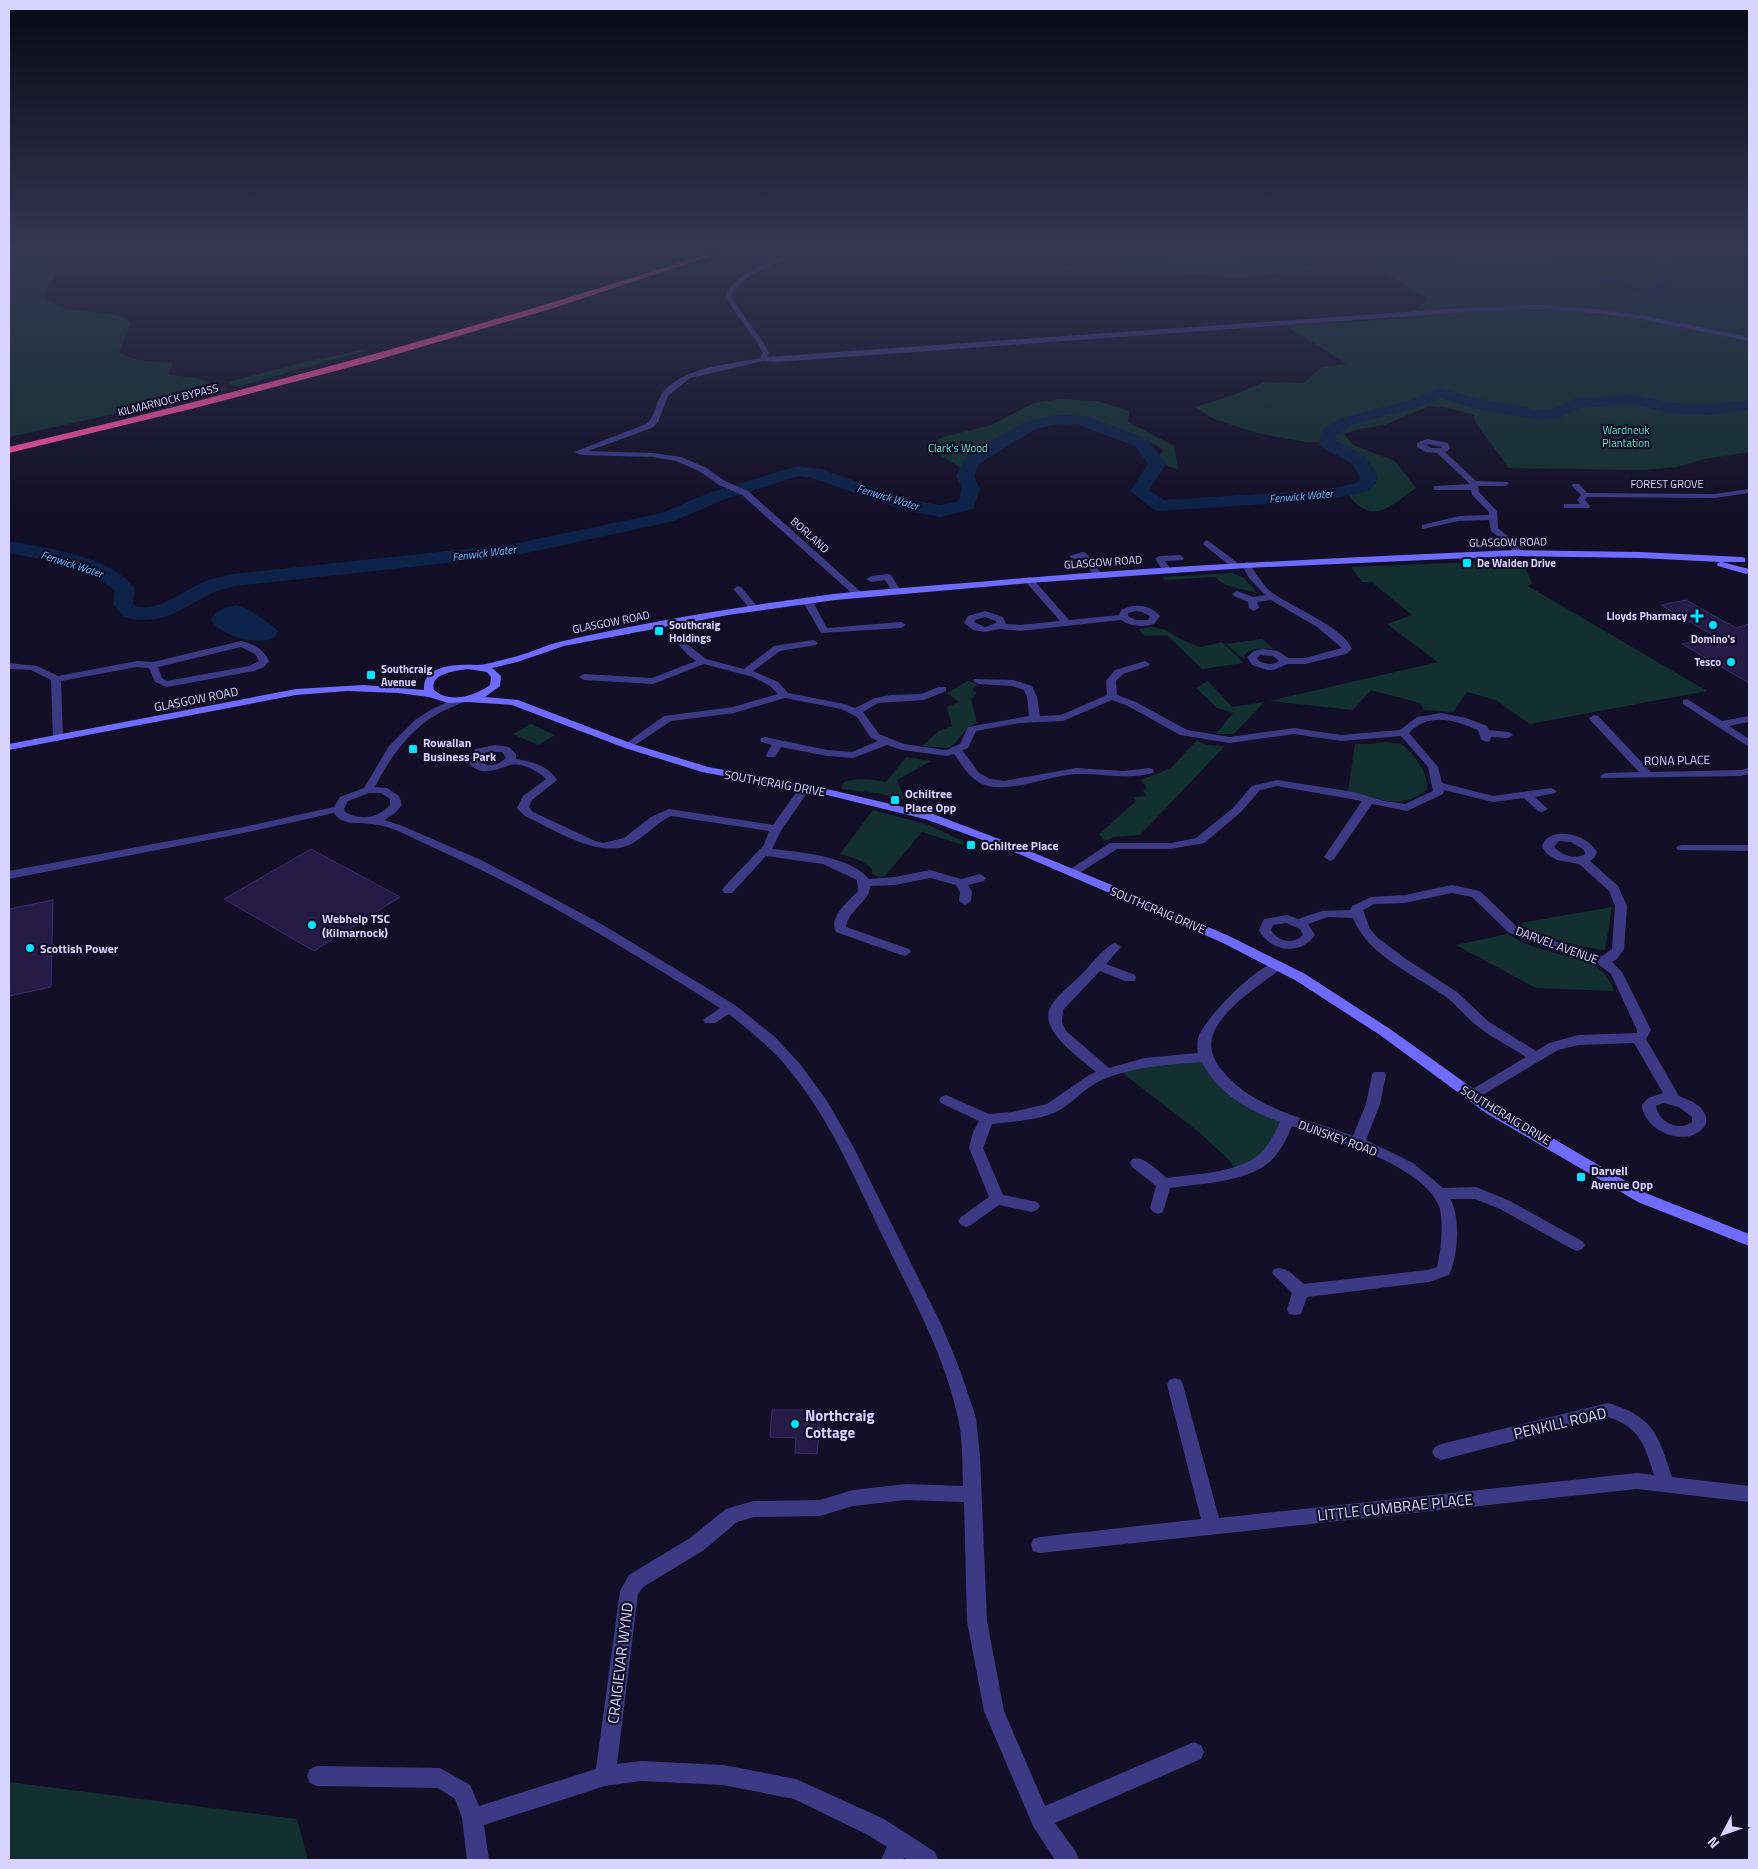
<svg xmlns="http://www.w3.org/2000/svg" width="1758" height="1869" font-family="'Titillium Web',sans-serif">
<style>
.green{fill:#12302f}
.water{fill:#0c2248}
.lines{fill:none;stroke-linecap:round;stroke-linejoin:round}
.river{fill:#0c2248;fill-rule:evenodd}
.building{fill:#241b47;stroke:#3b2d73}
.street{fill:#3d3a85;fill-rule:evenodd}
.secondary{fill:#6f6bff;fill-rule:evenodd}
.highway{fill:#ff4fa3;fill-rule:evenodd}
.poi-dot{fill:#00e5ff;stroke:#130f26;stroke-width:2}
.labels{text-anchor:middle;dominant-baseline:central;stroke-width:4.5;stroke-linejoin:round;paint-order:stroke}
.far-street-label{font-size:11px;fill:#d9d4ff;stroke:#130f26}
.far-park-label{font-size:11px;fill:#5fe0c0;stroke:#130f26}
.far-water-label{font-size:11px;font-style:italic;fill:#62b6ff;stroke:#130f26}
.far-poi-label{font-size:11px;font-weight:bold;fill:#d9d4ff;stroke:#130f26;text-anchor:start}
.street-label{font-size:12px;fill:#d9d4ff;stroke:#130f26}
.poi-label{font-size:12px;font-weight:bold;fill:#d9d4ff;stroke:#130f26;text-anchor:start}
.near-poi-label{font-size:15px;font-weight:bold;fill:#d9d4ff;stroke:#130f26;text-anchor:start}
.near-street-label{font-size:15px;fill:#d9d4ff;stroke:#130f26}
</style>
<rect width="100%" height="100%" fill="#130f26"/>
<path class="green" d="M9,247h32l14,12 2,12 -11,19 -1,8c22,21 68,7 86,25l-12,29c11,9 38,10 52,11l1,4 -4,5 2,3 27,3 30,11 -218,48z
M907,247h49l38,3 71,11 33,-1 69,-10 -2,-3h584v205l-44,7 -28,8 -33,3 -135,-2 -34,-46 -1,-7 -25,-7 -20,-2 -44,19 -26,4 -15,5 9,11 42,16 21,27c-25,17 -42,39 -68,7l9,-2 19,-10 -4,-16 -9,-11 -28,-14h-29l-49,-9 -43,-14 -19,-12 33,-10 37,-15 39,1 18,-16 25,-3 -61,-38 122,-8 20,-19 -51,-33 -19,-2 -119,14 -76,-7h-85l-163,-14 -13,-3z
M362,350l3,1 -129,36 -8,-5 77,-20z
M1060,399l37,2 32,10 -1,11 46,24 4,23 -9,-2 -11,-9 5,-8 -21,-13 -31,-8 -4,-5 -39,-9 -35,7 -22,9 -18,14 -24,12 -8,11 -35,-21 17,-10 48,-12 43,-22z
M1522,560l10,23 -4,3 179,105 -177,33 -34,-24 -29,-8 -14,20 -29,-2 -4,-7 -49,-13 -18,20 -84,-9 169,-39 -51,-38 25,-9 -40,-33h-10l-11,-15z
M1232,573l12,5 14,16c-15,-7 -30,-4 -43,-17l-50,3 -3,-3z
M1152,627l14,3 16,10 18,7 22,-5 22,21 -42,6 -35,-34 -22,1 -7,-7z
M1262,639l12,10c-10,0 -22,-2 -30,6l1,5 -19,-16z
M968,681l9,3 -5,6 5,3 -6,6 6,24c-16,7 -16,18 -29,25l-26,-2 17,-15 13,-5 -5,-19 12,-5 -12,-9z
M1208,681l24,26 32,-5 -30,32h-18l17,-21 -16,-5 -21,-20z
M531,724l24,11 -17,10 -25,-11z
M1197,740l10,5 18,1 -85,89 -27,2 -8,4 -6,-7 37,-33 -3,-4 13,-1 -3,-6 4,-1 -6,-9 30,-12z
M1386,742l16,2c13,12 25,26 25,45 -25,23 -50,9 -79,2l7,-47h17z
M906,757l25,4 -34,19 8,20 -28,-7 -36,-4 3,-7c14,-4 27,-3 42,0z
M873,810l56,15 36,17 -2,3 -41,-13 -37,44 -6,1 -7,-3v-5c-9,-9 -20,-12 -32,-15z
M1612,907l-7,43c-15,-1 -77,-15 -84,-27z
M1507,934c12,7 24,12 36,16 27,8 62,9 71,41l-78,-3 -80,-43z
M1204,1058l11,19 71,43 -29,41 -23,7 -4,-7 -30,-28 -80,-62z
M9,1782l288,37 11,41h-299z"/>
<path class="water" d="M236,605c13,3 32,17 42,26l-3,6c-15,10 -55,-1 -64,-17 4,-10 16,-13 25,-15z"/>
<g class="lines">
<path class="river" d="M1154,247h12v2l13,2 117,-4 -2,3 -29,5 -86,4 -24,-5z
M1414,247c78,0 158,20 233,40h7l4,-3 -3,-37h12l5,38 -10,9 -15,1 -85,-22 -142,-22 -4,-1z
M1439,388l44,12 57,10h10l27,-12 55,-4 38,9 41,2 38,-5v10l-38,5 -41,-2 -38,-9 -52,4 -21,10 -19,2 -59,-10 -41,-12 -18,8 -68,18 -18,11v6l29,15 13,22 -8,13 -45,9 -165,11 -6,-1 -24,-19 18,-27 -12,-17 -59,-23 -23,1 -18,4 -37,22 -20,13 -5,12 6,13 -7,20 -33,8 -36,-7 -92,-32 -13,-2 -76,24 -49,21 -161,35 -278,30c-7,2 -16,4 -23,7 -31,16 -51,34 -88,24l-11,-13 2,-13c-30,-26 -69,-31 -106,-38v-12c37,7 103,15 126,48l-2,14 4,4c24,3 41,-13 62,-23 10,-5 23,-7 34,-10l280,-30 149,-31 49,-21 87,-26 23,3 87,31 32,5 19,-4 3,-12 -6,-13 10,-19 21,-14 38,-21 29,-7 31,1 63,23 18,25 -17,26 15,10 161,-10 32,-7 3,-5 -8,-15 -31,-16 -2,-4 3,-14 20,-11 68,-18z"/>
</g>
<path class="building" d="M1686,600l50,28 13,-4v59l-67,-39 32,-8 -53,-31z
M311,849l89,48 -86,54 -90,-52z
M53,900l-2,87 -42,9v-87z
M772,1410h49l-4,44 -22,-1 1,-15 -26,-1z"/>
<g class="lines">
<path class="street" d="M784,247h6l1,4 -3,6c-19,11 -45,17 -56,37 8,23 27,37 37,59l-2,4 712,-50 61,-2 45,3 50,6 114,23v4l-114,-23 -50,-6 -45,-3 -61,2 -703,51 -13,-1 -73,17 -22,18 -10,26 -6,6 -64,23 65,2 28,4 24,10 20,14 23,10 114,102v4h-6l-114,-102 -23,-10 -20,-14 -23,-10 -23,-4 -71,-2 -8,-3 72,-28c10,-7 9,-21 16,-31 23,-27 66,-28 98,-35l3,-5c-10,-22 -29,-36 -37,-59 12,-21 37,-28 57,-39z
M1427,439l21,4 2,6 -5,3 31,29 32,1 1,2 -4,2h-27l1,6 18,19 1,17 18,15 7,10 -1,2h-6l-6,-8 -19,-16 -2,-11 -30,1 -37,8v-4l37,-9 30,-1v-3l-17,-17 -1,-5h-37v-4h3l33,-2 -33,-31 -11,-1 -9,-5v-4zM1428,444l14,3v1h-11l-5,-3z
M1573,484h6l8,9 128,1 34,-5v4l-34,5 -128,-1 -2,3 5,6 -1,2h-25v-4h16l-3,-4 4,-5 -9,-9z
M1207,540l32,24v4h-6l-29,-23 -1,-2z
M1083,552l3,1 15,20v4h-6l-14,-19 -8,1 -4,-3z
M1180,555l4,3 -1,2 -18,1 6,9 -4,3 -3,-1 -9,-13 4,-3z
M1246,562l3,1c7,10 12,20 21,28 20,16 73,35 82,58l-6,5 -41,10h-18l-13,6h-7l-15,-5 -5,-8 7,-6 9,-2 15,2 10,7h17l37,-10 -25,-21 -46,-27 -14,2 2,6 -5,3 -5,-3 -1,-6 -14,-6 -2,-2 5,-3 16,6 12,-2 -16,-17 -7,-13zM1260,655l13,1 6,5c-7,5 -13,3 -20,0l-2,-3z
M888,574l3,1 10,16 -2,2h-6l-8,-13 -14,2 -5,-3 5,-3z
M1029,577l3,1 37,42 50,-5 2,-5c13,-7 29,-6 39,6l-6,8c-11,3 -23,3 -33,-4l-101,11 -20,-2 -15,3 -12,-2 -9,-7 4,-7 17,-5 18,6 3,7 14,1 40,-4 -34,-39v-4zM1136,611l6,1 8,4 -2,4h-12l-8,-4v-3zM985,617l11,4v2l-11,4 -11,-5 1,-2z
M738,586l3,1 16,19v4h-6l-16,-19 -2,-2z
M807,597l5,3 15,28 74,-6 5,3 -5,3 -80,5 -19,-33z
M813,640l5,3 -2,2 -36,6 -27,20 25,11 10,11 56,11 11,4 20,-10 16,-3 31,-1 16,-7h8v4l-22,9 -46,3 -15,9 16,22 25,10 42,6 14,-6 8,-17 61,-11 -2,-19 -3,-7 -12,-4 -34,-2 -5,-3 1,-2 39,1 19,6 5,11 3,19 21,-1 46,-20 -1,-14 9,-11 30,-9 5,3 -2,2 -25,8 -7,7 1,14 19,7 51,28 43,7 64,-9 47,7 59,-5 17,-13 24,-4 25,5 21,8 2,4 19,2 5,3 -5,3 -17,-1 -1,4 -4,1 -5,-3 -3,-9c-24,-10 -49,-18 -69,3l29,34 4,16 51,13 58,-8 6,3 -2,2 -20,4 13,12 -6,3 -4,-1 -14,-13 -31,4 -49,-12 -1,4 -36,17 -35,-7 -38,55 -4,2 -6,-4 38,-56 -85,-15 -17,4 -19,22 -37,31 -33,6h-54l-44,28 -6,-4 2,-3 41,-27h61l25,-5 37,-30 19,-22 25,-6 77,12 30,9 21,3 28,-13 -5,-24 -27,-31 -60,5 -47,-7 -64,9 -50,-8 -52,-29 -16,-6 -49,21 -43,2 -44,8 -8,17 -6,2 17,23 11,6 14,2 72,-13 48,3 25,-3 4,1 1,2 -1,2c-26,7 -50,0 -76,1 -28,1 -69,21 -95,10 -13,-6 -20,-19 -28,-30l-7,2 -45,-6 -15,-5 -34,13 -26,-2 -46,-9 -6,10h-8l-1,-2 6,-10 -11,-3 -1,-2 1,-2 4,-1 62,13 25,2 26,-11 -7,-3 -14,-21 -16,-8 -56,-11 -51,15 -63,8 -42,28 -4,-1 -1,-2 1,-2 39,-28 69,-9 45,-13 -8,-8 -17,-9 -49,-13 -51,20 -69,-4 -5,-3 5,-3 68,4 44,-17 -7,-5 -11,-12 5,-3 23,18 38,10 30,-23z
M241,641c12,3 23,8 28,20l-5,6 -10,4 -87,16 -12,-5 -6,-14 -12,-1 -76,14 2,57 -5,3 -5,-3 -2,-58 -20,-10 -22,-1v-6l28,3 21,10 79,-15 16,1zM241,647l14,7 4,7 -10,5 -82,15 -5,-3 -4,-11z
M459,697l5,3 -1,2c-10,5 -20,8 -29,14 -26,16 -45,43 -59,71l12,1 12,8 3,9 -7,8 -11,7 16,5 81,35 40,21 82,44 132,80 40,32 25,27 27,37 26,45 89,180 18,44 16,48 4,38 7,165 17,90 41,95 149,-64 7,3 3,7 -3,7 -146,64 21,29 3,8h-24l-22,-34 -49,-115 -17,-90 -3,-119 -58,-2 -53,6 -33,10 -66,1 -17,5 -33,28 -61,37 -5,7 -21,170 24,-3 82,4 73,14 88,40 51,33 3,8h-30l-4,-2 -1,2h-22l6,-13 -19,-12 -74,-36 -71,-14 -82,-4 -36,5 -121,39 5,35h-22l-5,-42 -7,-19 -17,-11 -121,-2 -7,-3 -3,-7 3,-7 7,-3 123,2 30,17 9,21 117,-37 24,-178 9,-16 61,-37 36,-29 6,-2 22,-6 66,-1 33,-10 53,-6 57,2c-1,-23 0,-46 -5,-68 -13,-62 -45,-119 -72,-175 -29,-59 -54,-121 -96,-172 -17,-22 -39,-39 -61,-57l-14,9h-10l-2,-3 17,-12c-93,-59 -187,-116 -288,-161 -18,-8 -39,-21 -60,-23 -12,-2 -30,2 -38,-11l-95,21 -230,45v-8l230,-43 95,-21 6,-10 24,-9 25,-42 26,-26 17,-11zM369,793h12l9,6v6c-11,13 -30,16 -45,7l-1,-3 4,-8z
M1687,699l35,22 27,-5v6l-20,4 20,13v8l-66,-43v-4z
M1594,715l4,1 53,56 90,-2 8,-2v6l-8,2 -140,2 -1,-2 5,-3 34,-1 -49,-52 -1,-2z
M495,745l14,2 7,7v5c17,3 31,6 41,21l-25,20 -3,7 4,5 62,29 8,2 21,-5 27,-21 18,-8 104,16 27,-38 4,-1 6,3 -28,40 -10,20c28,3 78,7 97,30l26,-2 35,-7 31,9 19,-5 6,4 -2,3 -16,4 4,7 -1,9 -6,4 -6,-4 1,-9 -4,-7 -26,-7 -35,7 -25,1c1,14 -22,24 -24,41l63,22 2,3 -6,4 -4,-1 -65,-23c-8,-15 13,-31 22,-41l-1,-11 -34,-16 -57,-8 -34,37h-8l-2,-3 2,-3 40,-42 5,-14 -98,-15c-15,7 -24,19 -38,27 -31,18 -79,-13 -108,-27l-8,-8 6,-12 23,-17c-7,-8 -25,-17 -36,-14 -16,6 -31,12 -43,-4l8,-12zM487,752h15l4,6c-9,8 -19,10 -28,2l2,-4z
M1557,834c16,-2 32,5 40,18l-3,6 -4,3 28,25 9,20 -3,43 -7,10 -5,3 10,10 29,58 -5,9 33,57 14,6 8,6 5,8v8c-15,26 -62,9 -64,-19l6,-7 15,-5 -29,-50 -55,2 -21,5 -82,49h-10l-2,-3 2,-3 60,-36c-15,-10 -32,-18 -46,-29 -13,-9 -22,-22 -34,-31 -32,-23 -78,-41 -93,-79l-25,-1 -20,7 7,11c-14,21 -45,17 -56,-5l5,-11 23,-4 11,4 24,-8 28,-1 2,-4 19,-9 34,-2 47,-10 28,6 36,35 17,8 69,22 10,-7 3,-43 -6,-15 -30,-27 -22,-4 -10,-6 -5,-7c2,-8 7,-11 15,-13zM1559,841l12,1 13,8 1,4c-11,6 -23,1 -31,-7zM1452,893l20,4 36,35 17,8 73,24 13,10 26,56v3l-58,2 -30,8 -13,8 -47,-29 -32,-30 -51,-33 -28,-21 -8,-9 -7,-19 11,-6 31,-1zM1286,923l14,6 3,6c-10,10 -25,7 -32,-5l2,-5zM1663,1103l16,4 13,10v5c-13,10 -34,0 -36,-16z
M1682,845h67v6l-71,-1 -2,-2 2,-2z
M1115,943l6,4 -15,17 29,11 1,3 -1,3h-10l-25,-10 -37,39 -1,12 4,9 43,37 35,-10 54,-5c-1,-5 -1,-10 0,-15 6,-19 65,-81 84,-76l1,3 -1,3c-22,17 -50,34 -65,58 -9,15 -7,29 3,42 33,42 86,50 133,68l13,-32 6,-29 2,-3h10l2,3 -6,29 -14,36 47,23 30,25 33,-1 5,2 29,12 72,40 3,4 -3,4 -5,2 -5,-2 -72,-40 -25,-10h-25c11,18 8,58 -1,76l-20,7 -122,15 -6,17 -6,1 -6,-1 -2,-5 5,-16 -20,-20 2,-4c12,-4 21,8 30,15l124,-14 9,-3c4,-14 7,-47 2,-61 -16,-41 -109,-68 -147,-80 -6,14 -13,29 -25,38 -23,18 -68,20 -97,24l-7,24 -5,2 -5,-2 -3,-4 6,-22 -24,-19 -2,-4 2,-4c12,-4 25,12 35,19 26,-4 68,-5 89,-21 12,-9 18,-23 24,-35 -31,-11 -63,-29 -78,-60 -35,3 -70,4 -102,19 -16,7 -28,23 -44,31 -17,8 -46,10 -64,12l-9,24 20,47 34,7 3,4 -3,4 -5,2 -33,-7 -28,20 -5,2 -5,-2 -3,-4 3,-4 28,-20 -20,-49 4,-16 6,-11 -38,-18 -2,-3 2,-3 5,-2 43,19 23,-2 35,-8 42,-29 7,-3c-15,-13 -57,-41 -46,-64 5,-11 23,-25 32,-34 8,-8 23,-28 33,-31z
M1175,1378l6,2 2,5 36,133 418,-45 17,2c-9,-29 -14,-48 -46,-58l-167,43 -6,-3 -3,-5 3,-5 6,-3 167,-41c46,14 50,31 64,74l77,9v16l-112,-13 -597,64 -7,-2 -2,-6 2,-6 7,-2 161,-18 -34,-134 2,-5z"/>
<path class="secondary" d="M1515,550l125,2 102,5 3,1v4h-23l27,7v4l-3,1 -28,-8 -1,-2 3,-2 -80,-4 -125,-2 -269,12 -217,15 -194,17 -107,15 -164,31 -47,16 -25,6 9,8 -1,10 -15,11 33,3 115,44 75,23 119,22 106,25 82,31 121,50 95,42 74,37 85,55 106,76 152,89 101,40v12l-111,-44 -152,-89 -106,-78 -85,-55 -72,-37 -95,-42 -121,-52 -82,-30 -98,-24 -125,-23 -77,-24 -113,-43 -44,-3 -20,1 -19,-6 -31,-4 -51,-2 -51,4 -287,55v-6l287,-55 68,-4 60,5c-2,-26 35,-26 53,-25 10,0 23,-5 33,-7 18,-4 35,-13 53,-17 89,-20 180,-35 270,-47 48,-5 97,-8 145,-12 179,-16 358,-24 537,-32zM468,669l19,3 4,5 -1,8c-15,11 -40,19 -56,5 -5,-17 22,-19 34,-21z"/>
<path class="highway" d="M728,247h9l-180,60 -180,53 -182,48 -186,45v-6c243,-57 482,-122 719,-200z"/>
</g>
<linearGradient id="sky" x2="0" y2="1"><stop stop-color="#0a0815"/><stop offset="0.49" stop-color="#333752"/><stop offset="1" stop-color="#333752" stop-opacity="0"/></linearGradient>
<rect width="1758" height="508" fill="url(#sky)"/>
<g class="poi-dot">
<rect x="1462" y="558" width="10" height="10" rx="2.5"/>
<path d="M1694.5 608.5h5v5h5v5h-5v5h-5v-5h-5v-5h5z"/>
<circle cx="1713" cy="625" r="5"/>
<rect x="654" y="626" width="10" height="10" rx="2.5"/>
<circle cx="1731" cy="662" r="5"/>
<rect x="366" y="670" width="10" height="10" rx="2.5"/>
<rect x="408" y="744" width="10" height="10" rx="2.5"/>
<rect x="890" y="795" width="10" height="10" rx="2.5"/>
<rect x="966" y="840" width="10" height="10" rx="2.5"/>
<circle cx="312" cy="925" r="5"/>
<circle cx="30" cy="948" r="5"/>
<rect x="1576" y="1172" width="10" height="10" rx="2.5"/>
<circle cx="795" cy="1424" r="5"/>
</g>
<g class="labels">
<g class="far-street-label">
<text transform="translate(168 400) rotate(-14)">KILMARNOCK BYPASS</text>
<text x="1667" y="484">FOREST GROVE</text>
<text transform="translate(810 535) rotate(42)">BORLAND</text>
<text transform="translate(1508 542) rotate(-1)">GLASGOW ROAD</text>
<text transform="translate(1103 562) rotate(-4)">GLASGOW ROAD</text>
<text transform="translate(611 622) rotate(-11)">GLASGOW ROAD</text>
</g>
<g class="far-park-label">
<text x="1626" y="430">Wardneuk<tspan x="1626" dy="13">Plantation</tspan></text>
<text x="958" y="448">Clark's Wood</text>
</g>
<g class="far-water-label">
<text transform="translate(1301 496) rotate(-5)">Fenwick Water</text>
<text transform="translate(888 497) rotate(17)">Fenwick Water</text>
<text transform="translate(484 553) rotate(-7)">Fenwick Water</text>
<text transform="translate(72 564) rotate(18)">Fenwick Water</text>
</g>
<g class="far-poi-label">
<text x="1477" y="563">De Walden Drive</text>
<text x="1687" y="616" text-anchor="end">Lloyds Pharmacy</text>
<text x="669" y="625">Southcraig<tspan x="669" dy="13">Holdings</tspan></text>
<text x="1713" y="639" text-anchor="middle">Domino's</text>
<text x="1721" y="662" text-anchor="end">Tesco</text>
<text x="381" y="669">Southcraig<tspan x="381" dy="13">Avenue</tspan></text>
</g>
<g class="street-label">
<text transform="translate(196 699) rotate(-11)">GLASGOW ROAD</text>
<text transform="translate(1677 760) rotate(-1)">RONA PLACE</text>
<text transform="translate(775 783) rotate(10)">SOUTHCRAIG DRIVE</text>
<text transform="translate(1158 910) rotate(23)">SOUTHCRAIG DRIVE</text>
<text transform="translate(1557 945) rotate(20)">DARVEL AVENUE</text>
<text transform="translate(1506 1115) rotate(31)">SOUTHCRAIG DRIVE</text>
<text transform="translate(1338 1138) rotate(20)">DUNSKEY ROAD</text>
</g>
<g class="poi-label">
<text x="423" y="742">Rowallan<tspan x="423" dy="14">Business Park</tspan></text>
<text x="905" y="793">Ochiltree<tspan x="905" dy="14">Place Opp</tspan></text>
<text x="981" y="845">Ochiltree Place</text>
<text x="322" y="918">Webhelp TSC<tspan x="322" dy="14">(Kilmarnock)</tspan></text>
<text x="40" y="948">Scottish Power</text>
<text x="1591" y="1170">Darvell<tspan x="1591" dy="14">Avenue Opp</tspan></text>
</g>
<g class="near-poi-label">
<text x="805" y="1415">Northcraig<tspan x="805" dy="17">Cottage</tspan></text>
</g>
<g class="near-street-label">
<text transform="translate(1560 1423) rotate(-13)">PENKILL ROAD</text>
<text transform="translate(1395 1507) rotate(-6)">LITTLE CUMBRAE PLACE</text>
<text transform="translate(620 1663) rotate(-83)">CRAIGIEVAR WYND</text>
</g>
</g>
<rect width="1758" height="1869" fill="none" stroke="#d9d4ff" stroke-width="20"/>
<g transform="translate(1723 1834) rotate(229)" stroke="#130f26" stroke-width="4" paint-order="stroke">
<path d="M0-4L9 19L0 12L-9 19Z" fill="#d9d4ff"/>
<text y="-8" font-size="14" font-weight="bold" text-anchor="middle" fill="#d9d4ff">N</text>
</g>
</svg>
